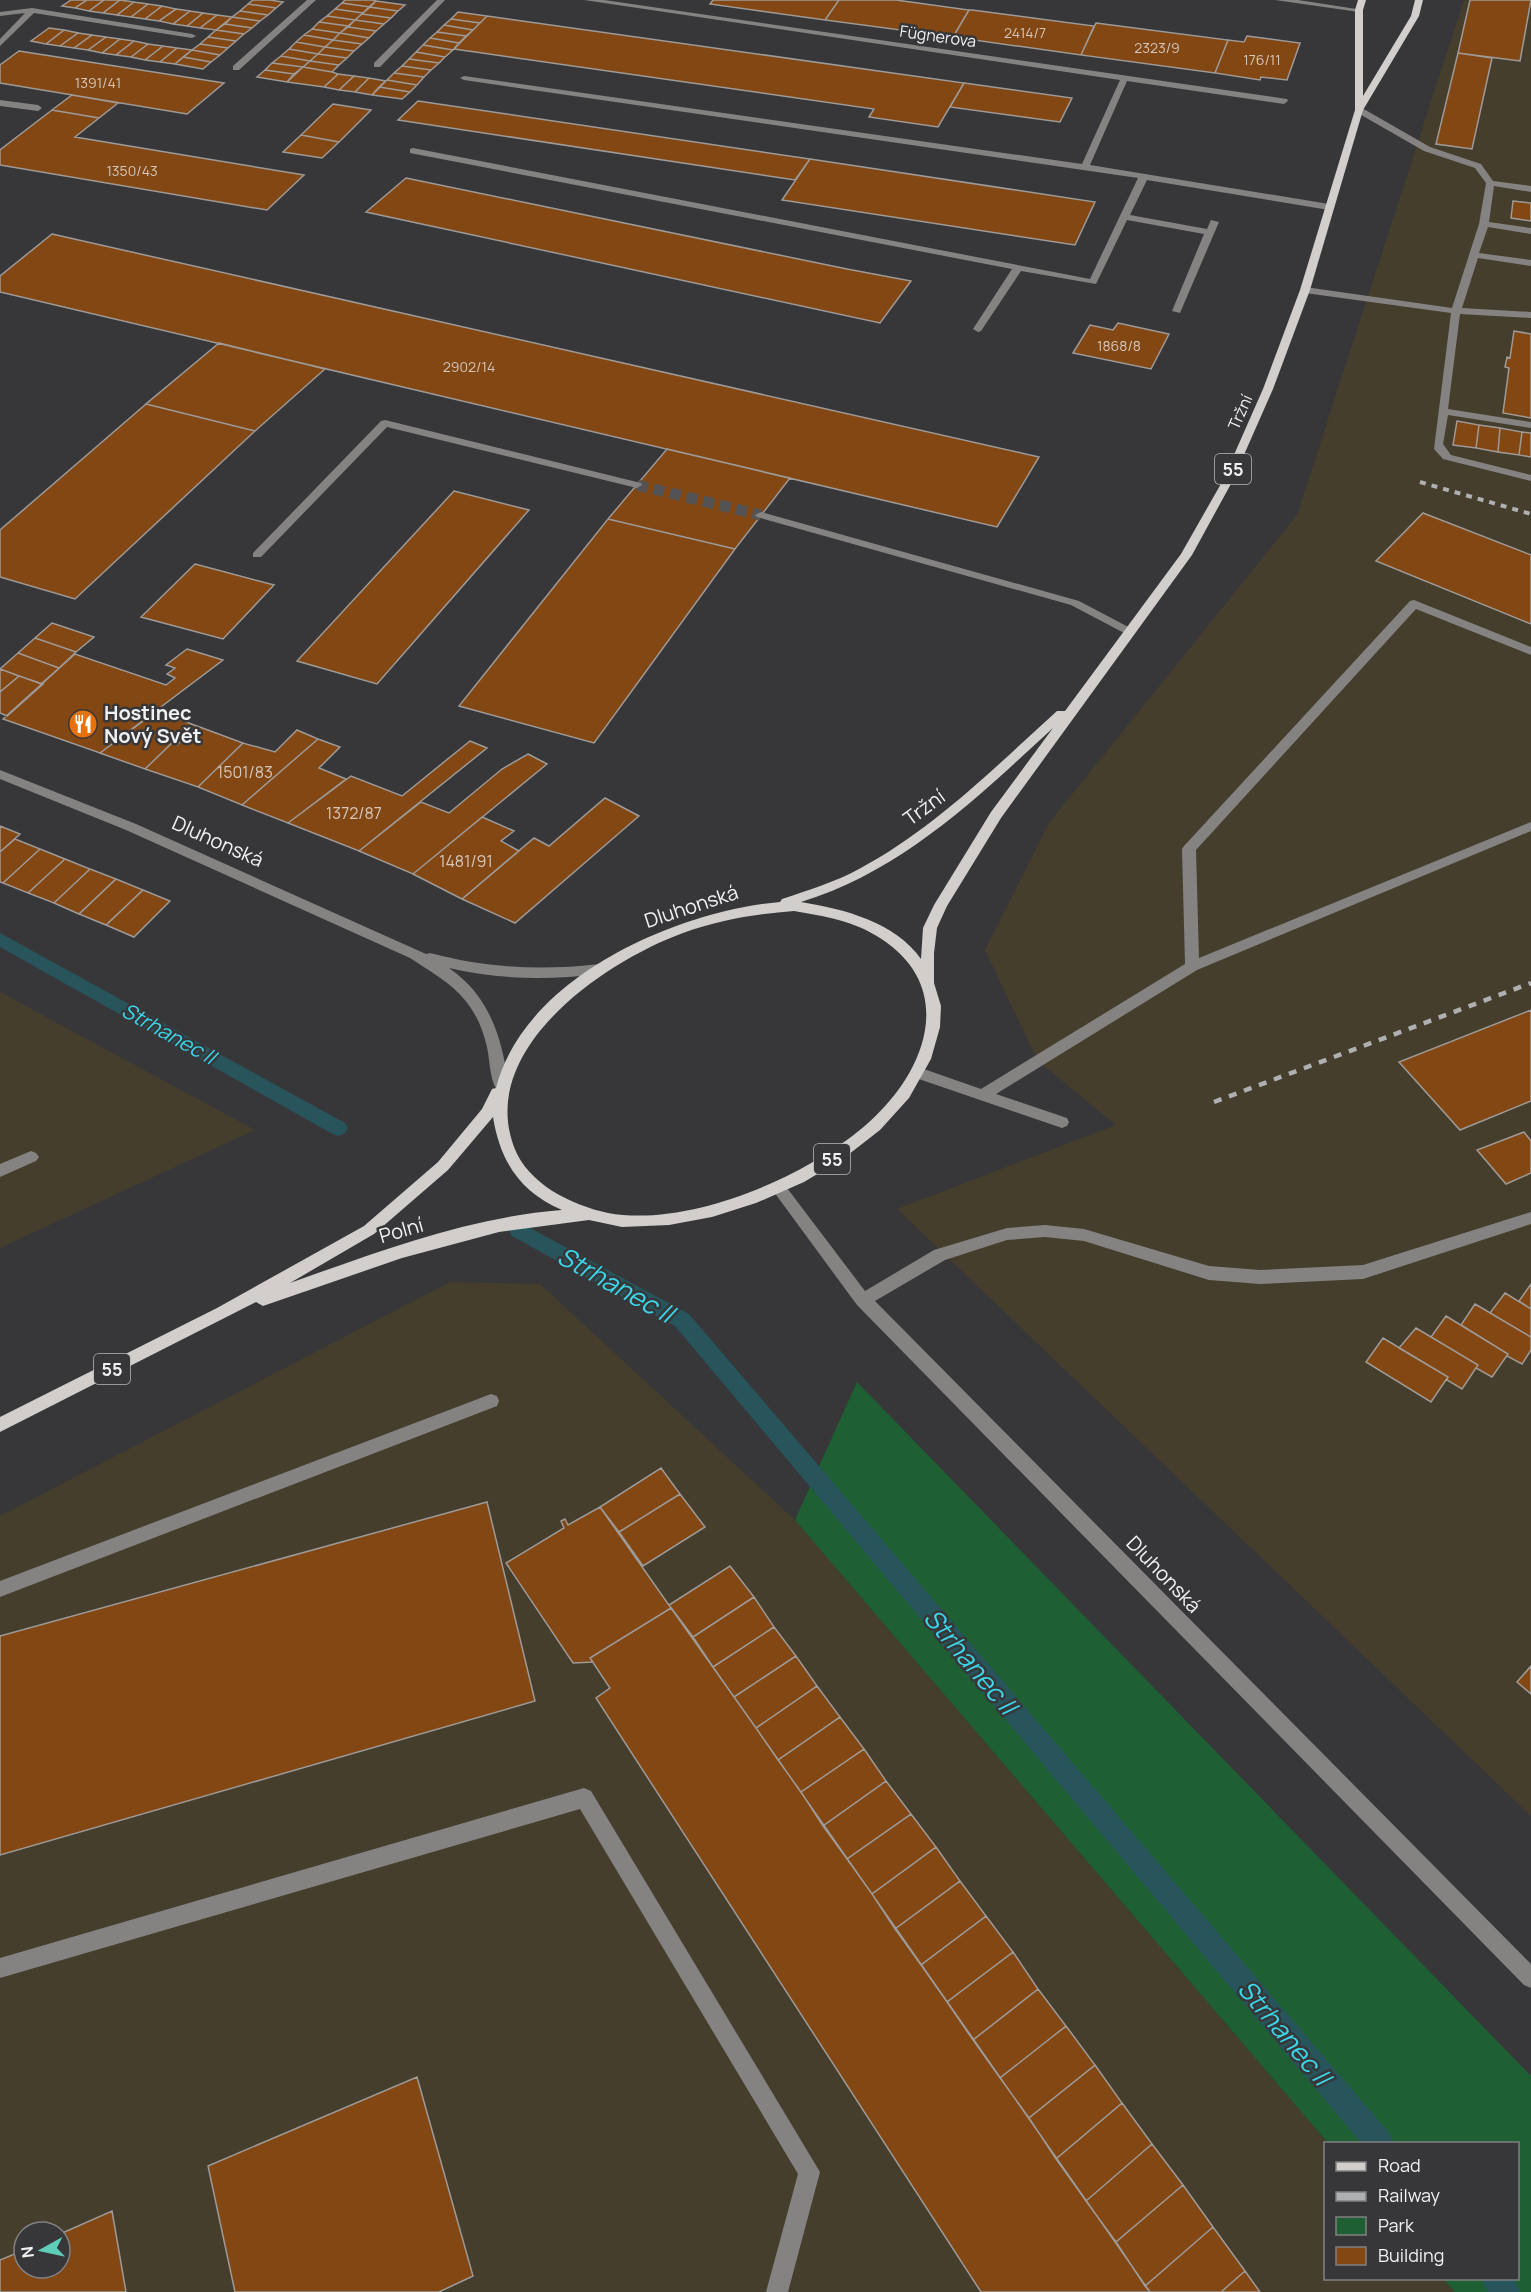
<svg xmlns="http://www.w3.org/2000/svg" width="1531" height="2292" font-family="Manrope,sans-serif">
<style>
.commercial{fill:#453e2d;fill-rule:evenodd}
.green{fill:#1e5f33}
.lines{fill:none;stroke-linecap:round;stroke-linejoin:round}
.stream{fill:#27555b;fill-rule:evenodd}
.building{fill:#824713;stroke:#9e9a98;stroke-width:1.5}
.minor-tunnel{stroke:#535356;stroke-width:11;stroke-dasharray:11 6;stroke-linecap:butt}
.minor{fill:#848382;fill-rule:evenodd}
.major{fill:#d1cecc;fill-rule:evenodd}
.rail-far1{stroke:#afb0b2;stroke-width:4;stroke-dasharray:6 6;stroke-linecap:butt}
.rail{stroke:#afb0b2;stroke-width:4.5;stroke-dasharray:8 8;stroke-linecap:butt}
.labels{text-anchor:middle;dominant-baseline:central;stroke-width:5;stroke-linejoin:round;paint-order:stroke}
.far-number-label{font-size:14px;fill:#d4c6bb}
.far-street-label{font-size:16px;fill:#f0f1f3;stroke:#37373a}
.number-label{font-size:16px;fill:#d4c6bb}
.shield{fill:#37373a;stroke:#b8b9bc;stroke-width:1.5}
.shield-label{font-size:18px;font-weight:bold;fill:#f0f1f3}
.poi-label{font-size:20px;font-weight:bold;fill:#f0f1f3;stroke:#37373a;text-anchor:start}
.street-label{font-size:20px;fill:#f0f1f3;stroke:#37373a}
.water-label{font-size:21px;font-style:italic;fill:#3ad5e7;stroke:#37373a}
.near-water-label{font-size:26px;font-style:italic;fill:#3ad5e7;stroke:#37373a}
</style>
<rect width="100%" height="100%" fill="#37373a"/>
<path class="commercial" d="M1464,0h67v1816l-634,-607 219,-84 -78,-64 -53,-111 64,-127 248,-308z
M0,992l255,138 -255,118z
M450,1282l90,2 255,236 533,623 -2,1v134l117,1 12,13h-1455v-776zM24,2232h36v36h-36z"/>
<path class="green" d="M857,1382l674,694v216h-76l-12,-13 75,-1v-134l-190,-1 -533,-623z"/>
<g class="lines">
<path class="stream" d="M0,933l345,190 3,5 -3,5 -7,3 -7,-3 -331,-186z
M519,1222l170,92 701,820 4,10h-32l-687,-818 -163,-90 -3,-6 3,-6z
M1481,2278h33l6,14h-32z"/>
</g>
<path class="building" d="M71,0h16l-12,8 -13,-2z
M87,0h17l-15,11 -14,-3z
M104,0h16l-17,13 -14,-2z
M120,0l14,2 -17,13 -14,-2z
M253,0h17l13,2 -7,6 -28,-4z
M345,0h27l4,1 -6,6 -28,-4z
M713,0h126l-14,20 -115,-16z
M839,0h57l73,10 -16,27 -128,-17z
M1470,0h61l-11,61 -62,-8z
M376,1l29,4 -7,6 -29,-4z
M134,2l14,2 -17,13 -14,-2z
M342,3l28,4 -7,6 -28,-4z
M148,4l14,2 -17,13 -14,-2z
M248,4l28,4 -8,7 -28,-4z
M162,6l14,3 -17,12 -14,-2z
M369,7l29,4 -7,7 -29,-4z
M176,9l14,2 -17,13 -14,-3z
M335,9l28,4 -8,7 -28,-4z
M969,10h3l122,16 -13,29 -128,-18z
M190,11l13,2 -16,13 -14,-2z
M240,11l28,4 -8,6 -28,-4z
M458,12l29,4 -7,7 -29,-4z
M203,13l14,2 -17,13 -13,-2z
M362,14l29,4 -7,6 -29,-4z
M217,15l15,2 -16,13 -16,-2z
M327,16l28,4 -7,6 -29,-4z
M487,16l477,67 -26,44 -69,-10 5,-8 -420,-60z
M232,17l28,4 -8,7 -27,-4z
M451,19l29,4 -7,7 -29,-5z
M355,20l29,4 -8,7 -28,-4z
M319,22l29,4 -8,7 -28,-4z
M1096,23l132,17 -13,33 -134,-18z
M225,24l27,4 -8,6 -28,-4z
M444,25l29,5 -7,6 -29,-4z
M348,27l28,4 -7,7 -29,-5z
M49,28l15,2 -18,14 -15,-3z
M312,29l28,4 -7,7 -29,-5z
M64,30l14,3 -18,13 -14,-2z
M216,30l28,4 -8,7 -28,-4z
M437,32l29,4 -7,7 -29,-5z
M78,33l14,2 -18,13 -14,-2z
M340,33l29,5 -7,6 -29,-4z
M92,35l14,2 -18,13 -14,-2z
M304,35l29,5 -8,7 -29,-5z
M1247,36l53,7 -13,37 -26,-3 -1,3 -45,-7 13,-33 16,2z
M106,37l14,2 -18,14 -14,-3z
M208,37l28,4 -8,7 -28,-4z
M430,38l29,5 -6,7 -30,-5z
M120,39l14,2 -18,14 -14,-2z
M333,40l29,4 -8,7 -29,-4z
M134,41l14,3 -17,13 -15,-2z
M296,42l29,5 -7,7 -29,-5z
M148,44l15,2 -18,14 -14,-3z
M200,44l28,4 -8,7 -28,-5z
M423,45l30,5 -8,7 -29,-5z
M163,46l14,2 -17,14 -15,-2z
M325,47l29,4 -7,7 -29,-4z
M177,48l15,2 -17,14 -15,-2z
M289,49l29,5 -8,7 -29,-5z
M192,50l28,5 -9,7 -28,-5z
M19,51l205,32 -37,31 -187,-31v-18z
M416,52l29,5 -6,6 -30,-4z
M1458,53l34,5 -20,91 -36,-5z
M318,54l29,4 -8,7 -29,-4z
M281,56l29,5 -7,6 -31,-4z
M183,57l28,5 -8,7 -28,-5z
M409,59l30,4 -8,7 -29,-4z
M310,61l29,4 -7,7 -29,-5z
M272,63l31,4 -9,7 -29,-4z
M402,66l29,4 -7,7 -30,-4z
M303,67l29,5 6,2 -14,13 -37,-5z
M265,70l29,4 -7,8 -30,-5z
M394,73l30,4 -7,8 -30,-5z
M338,74l16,2 -15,14 -15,-3z
M354,76l15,2 -14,14 -16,-2z
M369,78l17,3 -14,14 -17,-3z
M387,80l30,5 -7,7 -31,-5z
M964,83l108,15 -12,24 -110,-15z
M379,87l31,5 -8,7 -30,-4z
M72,95l46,8 -19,15 -47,-8z
M418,101l392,58 -15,21 -397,-60z
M333,104l38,6 -32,32 -38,-7z
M52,110l47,8 -24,19 229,38 -37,35 -267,-45v-15z
M301,135l38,7 -17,16 -39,-6z
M810,159l285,43 -20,43 -293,-45z
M406,178l441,91 64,12 -31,42 -514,-111z
M1513,201l18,2v18l-20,-3z
M52,234l987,223 -42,70 -997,-235v-16z
M1118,323l51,11 -18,35 -78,-16 17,-28 23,5z
M1514,331l17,3v84l-28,-5 6,-45 -4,-1 2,-10 3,1z
M219,343l106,26 -70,62 -109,-27z
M146,404l109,27 -180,168 -75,-22v-47z
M1457,421l22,4 -3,23 -23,-3z
M1479,425l21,3 -2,24 -22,-4z
M1500,428l22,4 -3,23 -21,-3z
M1522,432l9,1v24l-12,-2z
M667,449l123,29 -55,71 -127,-30z
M454,491l75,19 -152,174 -80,-23z
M1423,513l108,42v69l-155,-63z
M608,519l127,30 -141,194 -135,-37z
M195,564l79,21 -51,54 -82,-22z
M52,623l42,14 -18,15 -41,-14z
M35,638l41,14 -17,16 -41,-15z
M187,649l36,11 -123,93 -97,-34 72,-65 91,31 9,-7 -8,-4 8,-6 -9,-3z
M18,653l41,15 -18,16 -41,-15z
M0,669l19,7 -19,16z
M19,676l24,8 -36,32 -7,-3v-21z
M157,711l40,15 -20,19 -5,-2 -27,26 -45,-16z
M197,726l46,17 -45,44 -53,-18 27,-26 5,2z
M297,730l21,9 -76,66 -44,-18 45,-44 32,9z
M318,739l22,8 -21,21 27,11 -58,44 -46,-18z
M470,741l17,7 -128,103 -71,-28 63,-47 51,20z
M528,754l19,10 -134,110 -54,-23 62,-49 28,11 53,-44z
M605,798l34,18 -124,107 -53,-24 72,-61 15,8z
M482,817l32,14 -13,10 18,10 -57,48 -49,-25z
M0,826l20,8 -20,18z
M15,839l25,10 -37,34 -3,-1v-30z
M40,849l25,10 -37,34 -25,-10z
M65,859l25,10 -36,34 -26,-10z
M90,869l26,10 -37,35 -25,-11z
M116,879l27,11 -37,35 -27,-11z
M143,890l27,11 -36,36 -28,-12z
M1531,1010v91l-71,29 -61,-68z
M1524,1132l7,9v32l-25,11 -29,-34z
M1531,1284v25l-12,-8z
M1505,1293l26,16v28l-41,-24z
M1475,1304l56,33v13l-9,14 -15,-8 1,-2 -47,-29z
M1446,1316l62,38 -16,23 -16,-9 2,-3 -47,-28z
M1416,1328l62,37 -16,24 -15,-9 1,-3 -49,-29z
M1383,1338l65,39 -17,25 -65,-40z
M661,1468l19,26 -61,38 -19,-25z
M680,1494l25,33 -62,39 -24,-34z
M487,1502l48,199 -535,154v-219z
M600,1507l71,101 -81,50 3,4 -20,1 -67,-100 58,-35 -3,-7 4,-2 3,6z
M730,1566l24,31 -61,40 -24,-32z
M754,1597l20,30 -61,40 -20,-30z
M671,1608l85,120 394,564h-169l-385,-594 14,-10 -20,-30z
M774,1627l22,29 -62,41 -21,-30z
M796,1656l21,30 -61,42 -22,-31z
M1531,1666v28l-14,-12z
M817,1686l23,31 -62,43 -22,-32z
M840,1717l24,32 -63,43 -23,-32z
M864,1749l22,32 -63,45 -22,-34z
M886,1781l25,33 -64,45 -24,-33z
M911,1814l25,33 -64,47 -25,-35z
M936,1847l24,34 -65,48 -23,-35z
M960,1881l26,35 -65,49 -26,-36z
M986,1916l27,36 -66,50 -26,-37z
M1013,1952l25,37 -65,51 -26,-38z
M1038,1989l28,37 -66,52 -27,-38z
M1066,2026l29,39 -66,53 -29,-40z
M1095,2065l27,38 -66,56 -27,-41z
M417,2077l56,199 -34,16h-204l-27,-126z
M1122,2103l30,41 -66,57 -30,-42z
M1152,2144l31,41 -67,57 -30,-41z
M1183,2185l30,42 -68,59 -29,-44z
M112,2211l14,81h-126v-32l24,-10v18h36v-34z
M1213,2227l32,44 -24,21h-71l-5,-6z
M1245,2271l15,21h-39z"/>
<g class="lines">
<path class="minor-tunnel" d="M637,485l124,30"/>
<path class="minor" d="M307,0h9l-77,70h-6v-4z
M437,0h8l-65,67h-6v-4z
M584,0h20l683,99 1,2 -4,3 -157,-23 -37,84 239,39 5,3 -5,3 -182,-30 -17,35 77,14 4,-9 8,2 -39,91 -8,-2 32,-77 -77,-14 -31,64 -75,-13 -40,60 -3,1 -5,-3 39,-60 -602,-116v-4l3,-1 677,131 48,-101 -674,-98 -4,-2 4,-2 618,88 38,-84z
M1275,0h23l65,10 -4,2z
M32,8l160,26 4,2 -4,2 -158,-25 -34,33v-7l25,-26 -25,3v-4z
M0,100l38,5 4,3 -4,3 -38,-5z
M1356,108h6l68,39 51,17 12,17 38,5v6l-37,-6 -5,36 42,6v6l-43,-7 -9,26 52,7v6l-53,-8 -16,50 69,4v6l-71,-4 -12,95 83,13v6l-83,-13 -5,29 8,11 80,20v6l-88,-22 -9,-10 17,-136 -146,-20 -5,-3 5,-3 147,21 27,-84 7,-41 -11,-15 -51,-17 -68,-39z
M385,420l256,63 1,2 -5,3 -250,-61 -126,130h-8v-4l128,-132z
M761,512l318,89 57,30 -2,3h-8l-55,-29 -314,-88 -2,-2z
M1414,600l117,47v8l-115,-46 -220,241 3,108 332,-136v9l-334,139 -201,124 71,24 2,4 -2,4 -5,2 -149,-51 -2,-4 2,-4 5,-2 63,22 204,-125 -3,-115 2,-3 226,-245z
M0,770l136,54 290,130 4,-1c57,15 111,18 170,11l7,5 -7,5c-51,6 -101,6 -151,-6 40,27 54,71 59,117l-2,4h-10c-7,-13 -6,-32 -10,-46 -12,-47 -39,-61 -76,-85l-284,-128 -126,-51z
M31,1151l5,2 3,4 -3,4 -36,16v-13z
M779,1182l5,2 81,107 69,-41 73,-22 38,-3 39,4 125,37 51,4 103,-5 168,-53v12l-168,55 -103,5 -51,-4 -125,-39 -39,-4 -38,3 -62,20 -70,41 656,663v24l-7,-3 -667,-680 -83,-113 -3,-4 3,-4z
M491,1394l6,2 2,5 -2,5 -497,191v-16z
M584,1788l7,3 229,381 -32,120h-22l32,-118 -218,-365 -580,169v-20z"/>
<path class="major" d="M1358,0h8l-3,10v86l48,-80 4,-16h8l-4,16 -56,94 -53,180 -37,99 -41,93 -40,73 -191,263 -54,88 -10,22 -3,25v30l7,23 -1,21 -9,32 -22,39 -29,32 -36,28 -40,24 -48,21 -44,14 -43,8 -47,2 -33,-7 -90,12 -97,26 -139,48 -7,-4 -256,130v-15l217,-109 147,-82 74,-64 44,-53 10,-20 4,-1c28,-111 181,-177 284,-186l2,-3c27,-9 53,-17 77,-30 75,-40 136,-102 198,-158h8l116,-157 41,-72 41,-93 37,-99 55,-180v-100zM1053,728l-62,84 -57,93 -11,23 -2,31c-26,-37 -77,-50 -120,-57 101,-31 176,-104 252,-174zM794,911c30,5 60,10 86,27 78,50 46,134 -12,185 -59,53 -179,105 -260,90 -37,-8 -80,-29 -94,-66 -37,-99 92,-186 169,-214 36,-13 73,-19 111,-22zM493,1117c7,44 27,75 69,93 -93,7 -185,42 -272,73l84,-49 74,-64z"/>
<path class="rail-far1" d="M1420,482l111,32"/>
<path class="rail" d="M1214,1102l317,-119"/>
</g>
<defs>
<g id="restaurant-disc" transform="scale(1.5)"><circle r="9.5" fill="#e8710a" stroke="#37373a"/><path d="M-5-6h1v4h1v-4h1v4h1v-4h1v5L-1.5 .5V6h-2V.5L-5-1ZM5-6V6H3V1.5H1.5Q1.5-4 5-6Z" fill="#fff"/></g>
</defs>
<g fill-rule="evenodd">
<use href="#restaurant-disc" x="83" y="724"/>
</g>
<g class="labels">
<g class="far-number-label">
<text x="1025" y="32">2414/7</text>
<text x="1157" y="47">2323/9</text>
<text x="1262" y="59">176/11</text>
<text x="98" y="82">1391/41</text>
<text x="132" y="170">1350/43</text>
<text x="1119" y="345">1868/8</text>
<text x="469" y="366">2902/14</text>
</g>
<g class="far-street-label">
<text transform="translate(938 36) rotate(8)">Fügnerova</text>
<text transform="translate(1240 412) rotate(-66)">Tržní</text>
</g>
<g class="number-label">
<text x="245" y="772">1501/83</text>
<text x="354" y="813">1372/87</text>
<text x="466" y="861">1481/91</text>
</g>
<g class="shield">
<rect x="1215" y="454" width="36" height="30" rx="4.5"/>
<rect x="814" y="1144" width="36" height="30" rx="4.5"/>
<rect x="94" y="1354" width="36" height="30" rx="4.5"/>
</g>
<g class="shield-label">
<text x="1233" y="469">55</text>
<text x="832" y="1159">55</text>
<text x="112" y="1369">55</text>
</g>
<g class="poi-label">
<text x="104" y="712">Hostinec<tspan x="104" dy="23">Nový Svět</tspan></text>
</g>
<g class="street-label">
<text transform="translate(924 807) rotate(-36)">Tržní</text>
<text transform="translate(218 841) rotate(24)">Dluhonská</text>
<text transform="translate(691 906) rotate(-18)">Dluhonská</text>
<text transform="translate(401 1230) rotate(-16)">Polní</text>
<text transform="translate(1164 1574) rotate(46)">Dluhonská</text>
</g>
<g class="water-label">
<text transform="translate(169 1033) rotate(29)">Strhanec II</text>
</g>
<g class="near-water-label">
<text transform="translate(616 1284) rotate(29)">Strhanec II</text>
<text transform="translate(971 1661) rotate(50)">Strhanec II</text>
<text transform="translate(1285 2032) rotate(50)">Strhanec II</text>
</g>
</g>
<rect x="1324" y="2142" width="195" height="138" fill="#37373a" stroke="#818184" stroke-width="1.5"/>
<rect x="1336" y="2162" width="30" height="9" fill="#d1cecc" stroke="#818184" stroke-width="1.5"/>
<text x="1378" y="2172" font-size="18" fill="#f0f1f3">Road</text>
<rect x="1336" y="2192" width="30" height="9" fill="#afb0b2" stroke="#818184" stroke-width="1.5"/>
<text x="1378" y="2202" font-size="18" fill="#f0f1f3">Railway</text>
<rect x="1336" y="2217" width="30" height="18" fill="#1e5f33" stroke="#818184" stroke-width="1.5"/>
<text x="1378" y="2232" font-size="18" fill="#f0f1f3">Park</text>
<rect x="1336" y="2247" width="30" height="18" fill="#824713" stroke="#818184" stroke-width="1.5"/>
<text x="1378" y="2262" font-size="18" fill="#f0f1f3">Building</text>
<g transform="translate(42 2250) rotate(262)"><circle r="28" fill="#37373a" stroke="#818184" stroke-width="1.5"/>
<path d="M0-4.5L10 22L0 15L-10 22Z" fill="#5eceb8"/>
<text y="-9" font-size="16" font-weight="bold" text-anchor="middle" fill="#f0f1f3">N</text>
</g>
</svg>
